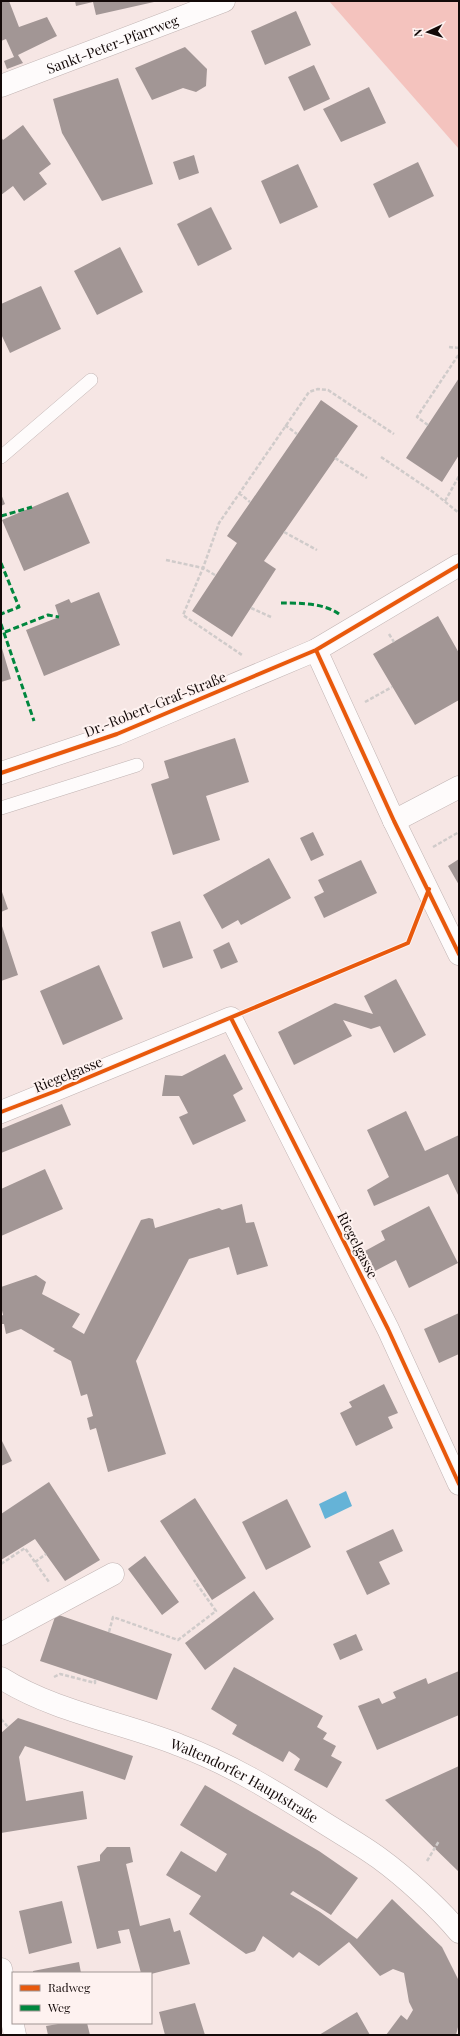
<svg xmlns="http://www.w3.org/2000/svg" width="460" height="2036" font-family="'Playfair Display',serif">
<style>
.green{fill:#f4c3be}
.water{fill:#65b3d7}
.building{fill:#a29695}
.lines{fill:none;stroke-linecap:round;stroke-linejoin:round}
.lane-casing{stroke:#c1b4b3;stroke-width:14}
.street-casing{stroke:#c1b4b3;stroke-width:23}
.secondary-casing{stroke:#c1b4b3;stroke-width:23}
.path{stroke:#d0cbca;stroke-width:2.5;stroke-dasharray:4 2;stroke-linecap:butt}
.lane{stroke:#fefbfb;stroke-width:13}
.street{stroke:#fefbfb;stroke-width:22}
.secondary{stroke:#fefbfb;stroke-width:22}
.quiet{stroke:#00873e;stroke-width:3;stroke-dasharray:6 3;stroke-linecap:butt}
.cycleway-casing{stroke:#fef2f0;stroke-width:6}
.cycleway{stroke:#e8590c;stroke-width:4}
.labels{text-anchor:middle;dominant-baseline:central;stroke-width:4;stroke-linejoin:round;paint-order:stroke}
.street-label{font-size:14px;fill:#130908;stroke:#fef2f0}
</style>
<rect width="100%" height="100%" fill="#f6e6e4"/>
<path class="green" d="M329,1h130v148z"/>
<path class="water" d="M346,1491l6,15 -27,13 -6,-15z"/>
<path class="building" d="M1,1h8l10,26 28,-10 10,19 -39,19 5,8 -16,6 -3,-8 10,-4 -8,-18 -5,2z
M75,1h79v1l-58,13 -3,-13 -17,4z
M296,11l15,34 -46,20 -14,-34z
M185,47l22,22 -1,17 -10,6 -13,-4 -31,12 -17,-32z
M314,65l16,34 -26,12 -16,-34z
M118,78l35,106 -51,17 -40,-68 -9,-34z
M369,87l17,36 -45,19 -18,-33z
M23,125l28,39 -12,9 8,11 -23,17 -11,-15 -12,9v-58l2,3z
M194,155l5,18 -20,7 -6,-18z
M418,162l16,34 -45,22 -16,-34z
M298,164l20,43 -38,17 -19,-43z
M211,207l21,42 -34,17 -21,-42z
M120,247l23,45 -46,23 -23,-44z
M41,286l20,43 -51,24 -9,-19v-30z
M459,378v77l-17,27 -36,-24z
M321,400l37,26 -94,135 12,8 -44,68 -40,-26 45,-68 -10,-7z
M68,492l22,51 -66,28 -22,-51z
M1,494l4,10 -4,2z
M99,592l21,53 -76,31 -18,-46 33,-13 -4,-12 14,-6 2,4z
M438,616l21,37v47l-44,25 -42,-71z
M1,645l10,34 -10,3z
M235,738l14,44 -43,14 14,44 -47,15 -22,-71 18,-6 -5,-17z
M313,832l11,23 -13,6 -11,-23z
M269,858l22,40 -50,27 -3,-5 -16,9 -19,-34z
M459,859v26l-11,-19z
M361,860l16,33 -53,25 -10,-21 10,-5 -6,-12z
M1,889l7,20 -7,3z
M180,921l13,37 -30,10 -12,-36z
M1,923l17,52 -17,6z
M229,942l9,20 -17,7 -8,-19z
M99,965l24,54 -60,26 -23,-54z
M396,979l30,56 -32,18 -14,-27 -9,3 -28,-9 9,16 -58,29 -16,-33 57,-29 38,11 -9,-18z
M225,1054l18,35 -10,6 13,26 -53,24 -14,-28 9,-4 -9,-17h-17l3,-21 17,1z
M62,1104l9,21 -70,28v-24z
M406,1111l19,40 34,-16v62l-11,-23 -74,32 -7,-16 22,-13 -22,-47z
M45,1169l18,40 -62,27v-47z
M242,1204l4,19 8,-1 14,44 -31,9 -8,-28 -40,12 -53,102 30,93 -58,18 -12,-44 -6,2 -3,-12 6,-2 -6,-22 -6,2 -10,-35 -18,-10 2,-2 -34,-20 -15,5 -2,-10h-3v-8l2,-1 -2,-9v-19l35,-12 10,7 -4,12 38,20 -8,13 12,7 57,-114 8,-2 4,1 2,9 64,-20 3,2z
M429,1206l29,57 -49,25 -13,-28 -21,11 -10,-20 20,-11 -4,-9z
M459,1313v41l-20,9 -15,-34z
M384,1384l14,29 -10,4 5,11 -37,18 -16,-33 12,-6 -3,-5z
M1,1439l11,22 -11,5z
M49,1482l51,78 -35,21 -30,-42 -34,21v-46z
M195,1498l51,80 -34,22 -52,-79z
M287,1499l24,48 -45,23 -24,-48z
M393,1529l10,22 -24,11 11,22 -23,11 -21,-44z
M145,1556l34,46 -17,13 -34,-46z
M254,1591l20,28 -69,51 -20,-27z
M56,1614l116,40 -15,46 -117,-39z
M356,1634l7,16 -23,10 -7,-16z
M234,1667l89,49 -6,11 10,6 -4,6 13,7 -5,10 11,6 -15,26 -33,-18 6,-11 -5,-4 -6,-4 -6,11 -51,-28 5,-9 -26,-16z
M459,1671v44l-82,35 -19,-44 21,-8 3,6 14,-6 -3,-6 33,-14 2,6z
M18,1718l115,38 -8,24 -100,-34 -6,11 7,44 57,-10 4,28 -86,14v-100z
M459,1766v106l-74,-72z
M205,1785l114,66 39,27 -27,37 -38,-24 -3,3 30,18 37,27 35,-40 50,48 17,34v42l-3,12h-70l15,-20 6,5 6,-10 -4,-8 -5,-29 -11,-4 -13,7 -31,-34 -30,24 -20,-14 -6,6 -30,-22 -8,15 -9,3 -57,-40 12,-18 -35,-21 15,-24 35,21 11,-18 -47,-29z
M107,1847h23l3,15 -7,2 14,62 30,-8 4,14 6,-2 10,34 -39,10 -10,-1 -12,-44 -11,2 3,12 -24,6 -20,-83 23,-5v-6z
M62,1901l10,42 -43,11 -10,-43z
M79,1962l2,11h-48v-2z
M195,2003l10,32h-40l-6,-23z
M357,2012l13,23h-51z
M64,2023h23l3,12h-42l-2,-9z"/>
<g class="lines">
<g class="lane-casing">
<path id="lane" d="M1,457l90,-77
M1,808l136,-43"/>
</g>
<g class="street-casing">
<g id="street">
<path id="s1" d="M1,86l223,-85"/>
<path d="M316,650l78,171 65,133"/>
<path d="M1,773l116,-39 199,-84 143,-85"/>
<path d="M394,821l65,-34"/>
<path d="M1,1112l230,-94 157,311 71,155"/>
<path d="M1,1634l112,-60"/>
<path d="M1,1969l14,66"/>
</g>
</g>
<g class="secondary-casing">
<g id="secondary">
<path id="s2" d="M1,1678c54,34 120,44 178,67 49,18 95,46 139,74 20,13 42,25 61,39 26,19 59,49 80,74"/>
</g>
</g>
<path class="path" d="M449,347l10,1
M285,425l12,9
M428,425l-11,-8 42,-63
M381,457l52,35 26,21
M335,458l32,20
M239,493l11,9
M445,501l14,-25
M284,532l33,18
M166,560l37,8 -20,47 59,40
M215,575l-12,-7 16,-45 90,-131 9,-3 10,1 66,44
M251,608l20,9
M389,634l5,8
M365,702l27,-15
M433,847l26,-15
M35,1562l11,-8
M1,1564l24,-16 24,34
M109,1632l4,-15 65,23 38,-29 -22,-31
M54,1677l6,-3 35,9v-4
M1,1719l7,8
M427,1861l12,-20"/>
<use href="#lane" class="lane"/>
<use href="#street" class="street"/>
<use href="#secondary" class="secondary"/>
<path class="quiet" d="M1,516l31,-9
M1,563l18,44 -18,7
M281,603c18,0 43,0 58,11
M1,624l33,97
M5,632l43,-17 11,2"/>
<g class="cycleway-casing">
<path id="cycleway" d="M316,650l78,171 65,133
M1,773l116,-39 199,-84 143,-85
M231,1018l157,311 71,155
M1,1112l55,-21 352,-148 21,-54"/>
</g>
<use href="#cycleway" class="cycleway"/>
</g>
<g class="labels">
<g class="street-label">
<text stroke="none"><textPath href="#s1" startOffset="119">Sankt-Peter-Pfarrweg</textPath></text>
<text transform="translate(155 704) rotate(-22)">Dr.-Robert-Graf-Straße</text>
<text transform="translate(68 1074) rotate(-22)">Riegelgasse</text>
<text transform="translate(358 1245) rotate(63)">Riegelgasse</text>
<text stroke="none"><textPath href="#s2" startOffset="265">Waltendorfer Hauptstraße</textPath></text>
</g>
</g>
<rect width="460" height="2036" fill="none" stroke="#130908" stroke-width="4"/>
<rect x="12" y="1972" width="140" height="52" fill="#fef2f0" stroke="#a09593"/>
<rect x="20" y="1985" width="20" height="6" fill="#e8590c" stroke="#a09593"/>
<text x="48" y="1992" font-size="12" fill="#130908">Radweg</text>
<rect x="20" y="2005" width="20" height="6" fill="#00873e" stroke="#a09593"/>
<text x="48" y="2012" font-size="12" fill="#130908">Weg</text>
<g transform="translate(428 32) rotate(266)" stroke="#fef2f0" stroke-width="3" paint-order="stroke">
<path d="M0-3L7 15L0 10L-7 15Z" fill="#130908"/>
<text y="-6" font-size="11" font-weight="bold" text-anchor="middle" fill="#130908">N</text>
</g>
</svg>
